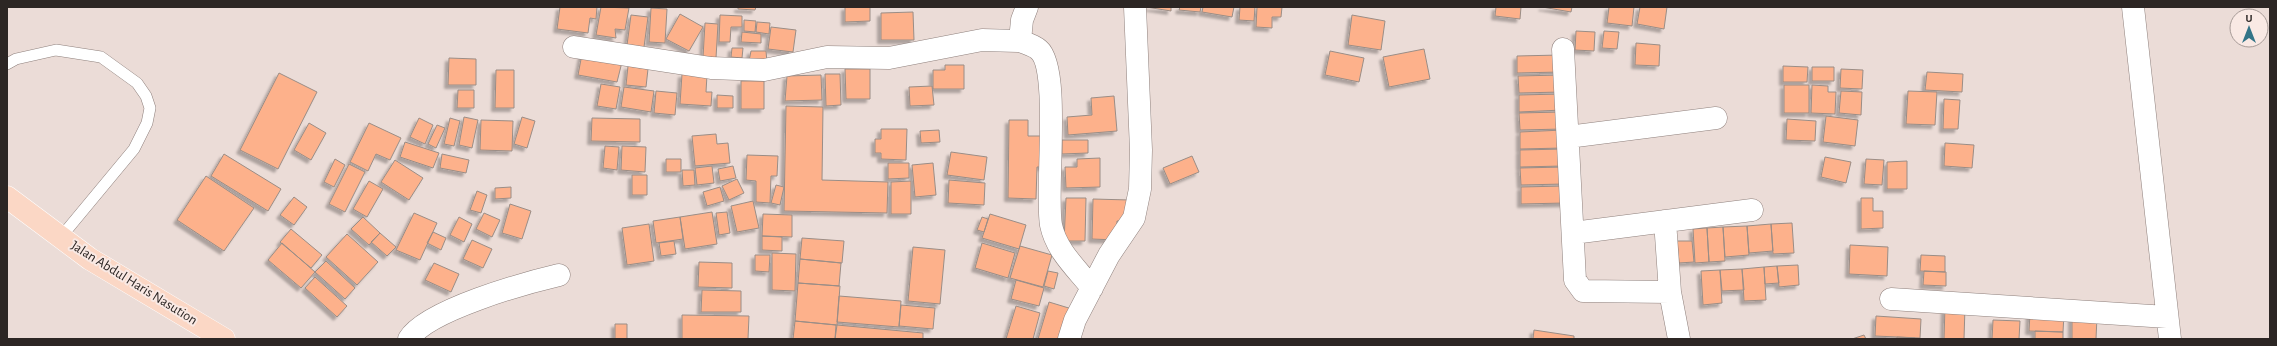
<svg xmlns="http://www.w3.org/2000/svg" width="2277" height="346" font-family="'Alegreya Sans',sans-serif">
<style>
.building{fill:#fdb18b;stroke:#9a8d86;filter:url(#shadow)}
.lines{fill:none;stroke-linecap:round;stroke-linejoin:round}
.service-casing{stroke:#8f817d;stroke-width:12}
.minor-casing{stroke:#8f817d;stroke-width:23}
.primary-casing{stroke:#fff;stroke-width:23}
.service{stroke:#fff;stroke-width:11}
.minor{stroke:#fff;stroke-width:22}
.primary{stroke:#fbd7c5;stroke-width:22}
.labels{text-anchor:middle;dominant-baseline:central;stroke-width:4;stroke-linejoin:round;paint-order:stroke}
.street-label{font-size:14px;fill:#2c2624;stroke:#f9e9e4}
</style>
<defs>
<filter id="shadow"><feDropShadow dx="-3.5" dy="3.5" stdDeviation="1" flood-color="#0004"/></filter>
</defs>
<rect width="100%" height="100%" fill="#ebdcd7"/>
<path class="building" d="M560,7h37l-1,12 -6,-1 -2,15 -31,-4z
M601,7l28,1 -4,22 -10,-1 1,9 -20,-3z
M738,7h18l-1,3 -17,-1z
M845,7h25v14l-25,1z
M1146,7h25v4z
M1180,7h21l-1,5 -21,-2z
M1203,7h31l-2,10 -30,-5z
M1240,7h15l-1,14 -15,-1z
M1257,7h25l-1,10h-9v11l-16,-1z
M1496,7h25l-1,12 -25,-3z
M1542,7h30l-1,5z
M1609,7h25l-2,19 -25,-3z
M1640,7h27l-3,22 -27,-5z
M651,8l16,1 -2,34 -16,-1z
M913,12l1,28h-33v-27z
M680,14l23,13 -14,24 -23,-12z
M631,15l17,2 -4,30 -17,-2z
M720,15l22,1v11h-11l-1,15h-11z
M1352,15l33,6 -4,29 -33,-5z
M744,20l12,1 -1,11 -11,-1z
M757,22l13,1 -1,11 -13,-2z
M705,23l13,1 -2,34 -13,-1z
M771,27l25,3 -3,22 -25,-3z
M1576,31l19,1 -1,19 -19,-1z
M1604,31l15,1 -2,17 -15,-1z
M742,32l19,2v9l-20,-1z
M1636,43l24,2 -1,21 -24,-1z
M732,48h11l-1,10 -11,-1z
M1424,49l6,30 -41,8 -6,-30z
M751,51h15l1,11 -18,-1z
M1330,51l34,7 -5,24 -34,-7z
M582,54l40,8 -5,20 -39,-7z
M1560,55l1,17 -44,1v-17z
M449,58l27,1v26h-28z
M945,65h19v24h-31v-19h12z
M628,66l20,3 -2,18 -20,-2z
M1783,66l25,1 -1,15h-24z
M1812,67h22v14h-22z
M845,69h25v30h-24z
M1841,69l22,1 -1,19 -22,-1z
M496,70h18v38h-19z
M1927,72l36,2 -1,18 -37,-2z
M279,73l38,19 -39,77 -38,-19z
M682,74l25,1 -1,17h6l-1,14 -31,-2z
M825,74h15l1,31 -15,1z
M821,75l1,25 -37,1 2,-25z
M1561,75l1,17 -43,1 -1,-17z
M741,81h23v28h-23z
M601,84l19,3 -4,22 -19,-3z
M1784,85h25v28h-25z
M1812,85l16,1v6h8l-1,22 -24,-1z
M932,86l2,19 -24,1 -1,-19z
M624,87l30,4 -3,21 -30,-5z
M458,90h16v18h-17z
M656,91l21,2 -2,22 -21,-2z
M1841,91l21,1 -1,23 -22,-2z
M1908,91l29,1 -2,33 -29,-1z
M1562,94v16l-43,2v-17z
M717,95l16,1v12h-16z
M1114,96l3,35 -49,4 -1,-18 25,-2 -1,-17z
M1944,99l16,1 -2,29h-15z
M786,106l37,1 -1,73 66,2 -1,31 -103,-2z
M1562,112l1,17 -43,1 -1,-17z
M1826,116l32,4 -3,26 -32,-4z
M464,117l14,3 -6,28 -13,-3z
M522,117l13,4 -8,27 -13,-4z
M419,118l14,7 -8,19 -15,-7z
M450,118l10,3 -6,25 -10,-2z
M592,118l48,1v23l-49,-1z
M1787,119l29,2 -1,20 -29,-1z
M481,120l32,1 -1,30 -32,-1z
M1009,120h19v16h21l-1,31h-11l-1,32 -28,-1z
M309,123l17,10 -15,27 -17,-10z
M369,123l32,15 -11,22 -14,-6 -8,17 -18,-9z
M437,125l8,3 -9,20 -8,-4z
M881,129h26l-1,31 -25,-1v-6h-6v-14h6z
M939,130l1,12 -19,1 -1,-12z
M1563,130v18l-43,1v-17z
M716,134l1,10 11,-1 2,20 -35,3 -3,-30z
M1062,140h26v13l-26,1z
M405,142l34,11 -6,15 -33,-11z
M1945,143l29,2 -2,23 -28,-2z
M605,146l14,1 -2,23 -14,-2z
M622,146l24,1 -1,25 -24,-2z
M1563,149v17l-43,1v-17z
M951,152l36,5 -3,23 -37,-5z
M224,154l57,35 -13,22 -57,-35z
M442,154l27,6 -3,13 -26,-5z
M747,155l31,1 -1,20h-6l-1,27 -14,-1v-21l-10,-1z
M1192,156l7,16 -29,12 -7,-16z
M1825,157l26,5 -5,21 -25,-6z
M1100,158v29l-34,1 -1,-21h12v-8z
M335,159l10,6 -11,22 -10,-5z
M666,159h15v13h-15z
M1866,159l18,1 -2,25 -18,-1z
M395,160l28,18 -14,22 -28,-18z
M1907,161v28h-20v-27z
M888,163h21v15l-21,1z
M933,163l3,32 -21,2 -3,-32z
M349,164l16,8 -20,40 -16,-8z
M712,166l2,17 -17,2 -2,-17z
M733,166l3,12 -16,3 -2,-12z
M1564,167v17l-43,1 -1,-17z
M682,170h12l1,15 -12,1z
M632,175h15v20h-15z
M206,176l48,32 -30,43 -47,-31z
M737,179l7,14 -15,7 -7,-14z
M949,180l36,3 -1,22 -36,-2z
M369,181l14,8 -16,28 -14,-8z
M911,181v33h-20v-32z
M776,185l8,2 -4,18 -9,-2z
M1564,186l1,17 -44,1v-17z
M511,187v11l-16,1v-11z
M720,187l4,14 -17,5 -4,-14z
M477,191l10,4 -6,18 -11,-3z
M294,197l13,10 -13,18 -14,-10z
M1066,198h20l-1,43h-21z
M1861,198h12v13h10v17l-22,1z
M1093,199l37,1 -1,21h-12l-1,19 -24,-1z
M753,201l6,27 -22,4 -6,-26z
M510,204l21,7 -9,28 -20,-6z
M712,212l5,32 -32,5 -5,-32z
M727,212l3,21 -11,2 -3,-22z
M414,213l23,10 -17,37 -24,-10z
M484,213l16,7 -8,17 -16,-8z
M763,214l29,1v22l-30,-1z
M990,214l36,11 -7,24 -37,-11z
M363,217l17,16 -11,12 -18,-16z
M459,217l13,7 -8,18 -14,-7z
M680,217l3,22 -27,4 -3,-22z
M982,217l6,2 -4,13 -7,-2z
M1792,223l2,30 -21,1 -2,-30z
M649,224l5,37 -27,4 -5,-37z
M1771,224l2,27 -24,2 -2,-27z
M1747,226l2,29 -24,2 -2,-30z
M1723,227l2,34 -16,1 -2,-34z
M1707,228l2,34 -14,1 -2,-34z
M291,229l31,26 -11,13 -31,-26z
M433,232l13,6 -5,12 -14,-7z
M380,233l16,14 -9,9 -16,-14z
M347,234l31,28 -21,23 -31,-28z
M762,236l20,1v14l-20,-1z
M802,238l42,3 -2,22 -42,-4z
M472,240l20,9 -9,19 -20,-9z
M674,241l2,13 -15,2 -2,-13z
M1677,241h15l2,21 -15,1z
M282,243l33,29 -14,16 -33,-28z
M982,243l33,10 -7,25 -33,-10z
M1850,245l38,2 -1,29 -38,-2z
M1020,246l32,9 -9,32 -33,-9z
M913,247l32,3 -5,54 -32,-3z
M772,253l24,1 -1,37 -23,-1z
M755,255h15l-1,17 -14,-1z
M1921,255l24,1v16l-25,-1z
M800,259l41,4 -2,23 -41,-3z
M326,261l29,27 -10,11 -30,-27z
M699,262l33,1v25l-34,-1z
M434,263l25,11 -8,18 -26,-12z
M1798,265l1,20 -20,2 -2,-21z
M1777,266l2,17 -14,1 -1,-17z
M1764,267l2,33 -22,1 -2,-32z
M1742,269l2,21 -22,1 -2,-21z
M1720,270l2,33 -19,2 -2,-34z
M1048,271l10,2 -4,16 -10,-3z
M1924,271l22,1v14l-23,-1z
M315,277l32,29 -10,11 -32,-29z
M1016,280l28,8 -5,18 -28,-7z
M798,283l42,3 -3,39 -42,-4z
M702,290l39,1v21h-40z
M839,296l62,5 -2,26 -62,-5z
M1049,302l23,7 -9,30h-25z
M901,305l34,3 -2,21 -34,-3z
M1016,306l24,7 -7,26h-27z
M1945,306l20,1 -1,32h-20z
M2030,313l34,1 -1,18 -34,-1z
M682,315l67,1 -1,23h-66z
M1876,316l45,3 -1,19 -45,-2z
M2072,316l25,1 -1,22h-24z
M1993,320l27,1 -1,18h-27z
M795,321l41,4 -1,14h-42z
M615,324h12v15h-12z
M837,325l86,8v6h-88z
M1534,330l40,6v3h-41z
M2035,331l28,1v7h-28z
M1864,335l2,4h-14z
M1897,337l18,1v1h-18z"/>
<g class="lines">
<g class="service-casing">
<path id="service" d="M7,64l9,-5 40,-9 45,7 36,26 9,13 4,12 -3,15 -13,26 -73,88"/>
</g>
<g class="minor-casing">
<path id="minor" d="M2133,7l37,332
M1020,41c6,2 15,5 19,9 22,19 6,143 12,175 5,25 25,43 41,63
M574,47l137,21 53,2 63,-13 62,1 93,-18 38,1 2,-21 5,-13
M1563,49l12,231 8,11 87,1 9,47
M1568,137l148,-19
M1665,221l5,71
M1573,233l179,-23
M1891,299l276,18
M409,339c18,-29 116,-56 150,-64
M1069,339l6,-19 34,-65 25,-37 6,-29 1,-39 -6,-143"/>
</g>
<g class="primary-casing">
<path id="primary" d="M7,197l83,62 134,80"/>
</g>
<use href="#service" class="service"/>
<use href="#minor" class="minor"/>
<use href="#primary" class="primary"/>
</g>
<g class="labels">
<g class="street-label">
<text transform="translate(134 283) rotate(32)">Jalan Abdul Haris Nasution</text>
</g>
</g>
<rect width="2277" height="346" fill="none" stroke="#2c2624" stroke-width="16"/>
<g transform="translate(2249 28)"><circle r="19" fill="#f9e9e4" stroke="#a79b97"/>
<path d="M0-3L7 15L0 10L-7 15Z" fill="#337487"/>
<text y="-6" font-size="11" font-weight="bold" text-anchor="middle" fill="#2c2624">U</text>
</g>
</svg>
